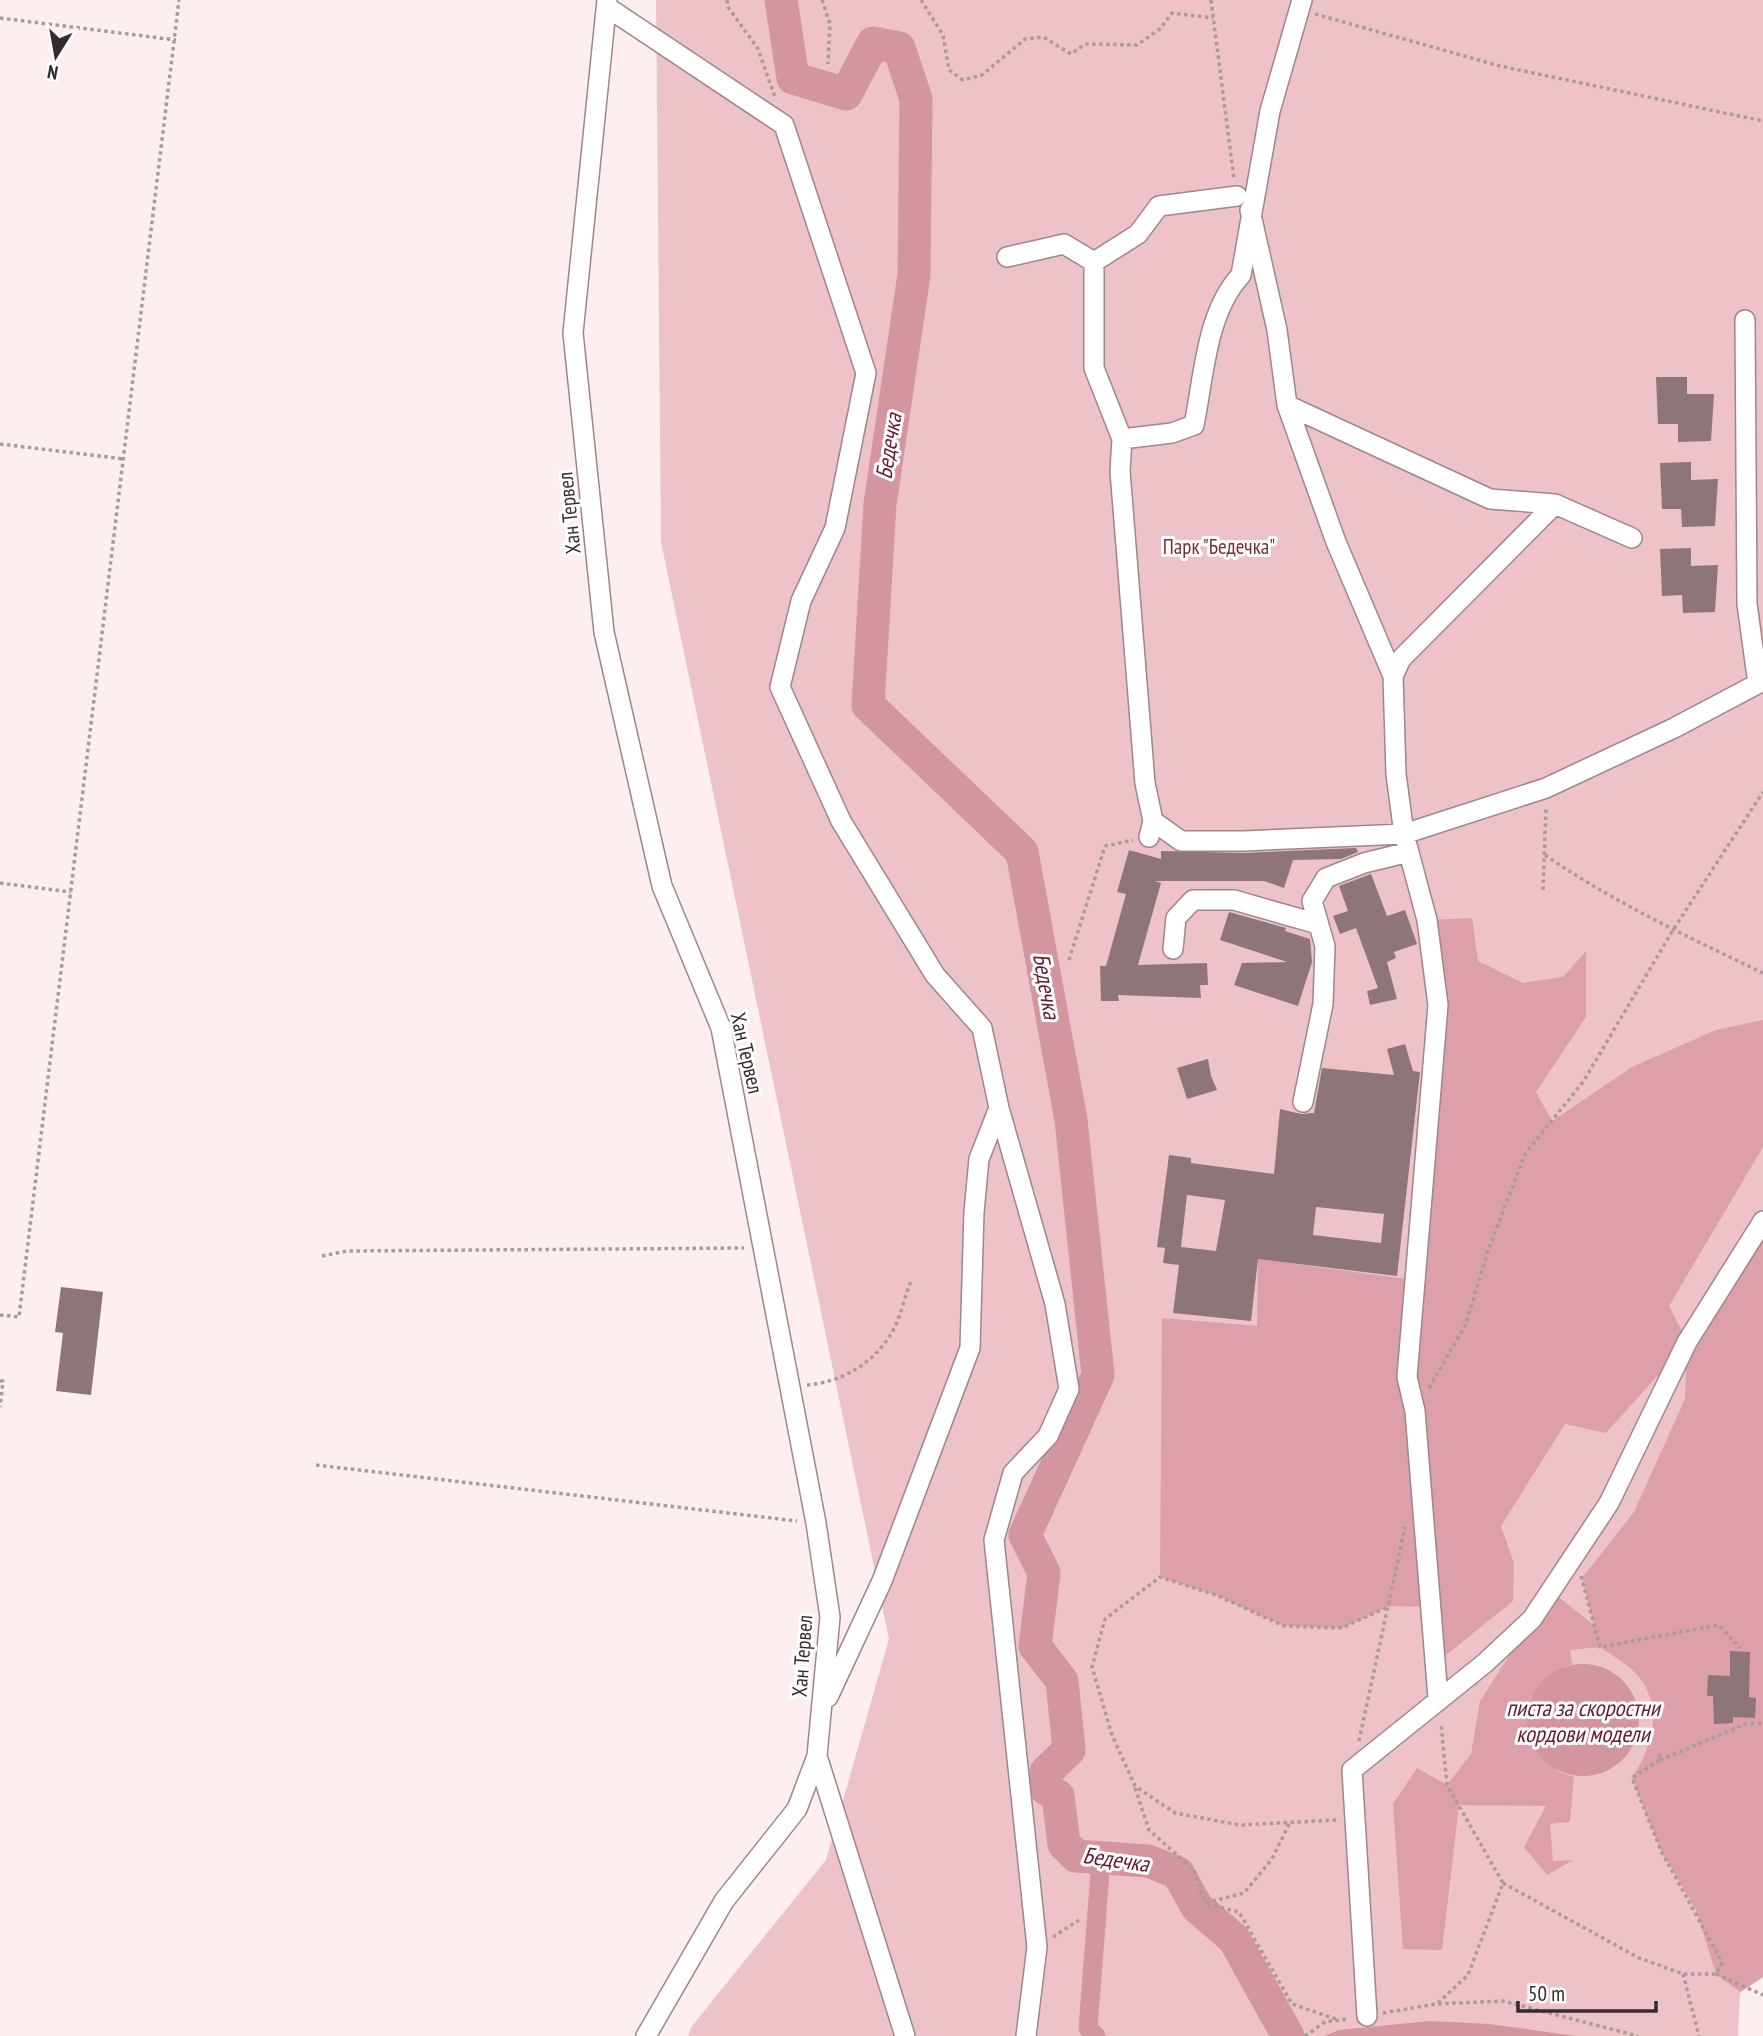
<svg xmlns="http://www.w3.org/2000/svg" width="1763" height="2036" font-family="'PT Sans Narrow',sans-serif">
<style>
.green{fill:#edc3c9}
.forest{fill:#dd9fa9}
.water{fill:#d3959f}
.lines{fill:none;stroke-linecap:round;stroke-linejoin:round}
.canal{stroke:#d3959f;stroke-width:19}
.river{stroke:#d3959f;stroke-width:33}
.building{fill:#8d7579;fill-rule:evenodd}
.minor-casing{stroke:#9e8689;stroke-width:22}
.path{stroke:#a99b9d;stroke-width:3.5;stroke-dasharray:3.5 3.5;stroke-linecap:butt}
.minor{stroke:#fff;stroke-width:19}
.labels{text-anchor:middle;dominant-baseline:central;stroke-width:6;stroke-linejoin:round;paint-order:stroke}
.street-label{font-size:21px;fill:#352b2c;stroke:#fff}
.park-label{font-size:21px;fill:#762c3d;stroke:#fff}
.water-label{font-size:23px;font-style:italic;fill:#631a2e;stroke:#fff}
</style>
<rect width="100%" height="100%" fill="#feeef0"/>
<path class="green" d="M656,0h1107v1977l-23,16 -2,43h-1050l4,-10 134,-166 63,-221 -228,-1097z"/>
<path class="forest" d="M1472,918l6,43 45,22 40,-6 23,-26v66l-50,75 16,29 80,-54 84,-37 47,-10v127l-94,159 18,35 76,-120v756l-23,15 -24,-18 -20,-64 -35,-59 -29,-73c20,-31 32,-69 7,-101 -9,-12 -27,-21 -39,-30l-30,3 2,14c-23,9 -33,19 -44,41l31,67 15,5 -4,45 -20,2 3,37 20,-1 -26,15 -23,-28 22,-41 -87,-1 -17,145 -39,-1 -10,-145 24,-36 30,17 24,-31 9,-53 71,-110 43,34 -12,-47 52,-66 51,-113 2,-56 -81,90 -41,-9 -64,102 13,37 -1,38 -78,63 -5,-57 -40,-1 -48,22 -58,-2 -68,-31 -56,-18 2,-259 95,8 1,-67 156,21 24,-275 -11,-85z"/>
<path class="water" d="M1527 1720a56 56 0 1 1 112 0a56 56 0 1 1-112 0Z
M1430,2021l59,3 87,12h-252l15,-6z"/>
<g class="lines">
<path class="canal" d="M1096,2036l-8,-8 13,-168"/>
<path class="river" d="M781,0l12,78 53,16 27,-51 26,5 17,51 -2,176 -34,229 -12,201 154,147 49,268 27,255 -73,160 19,38 -9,73 27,35 7,69 -23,22 -1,16 13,8 6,48 12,12 72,5 30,12 19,34 37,32 54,97"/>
</g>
<path class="building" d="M1656,377h31v17h27l-3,47 -33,1v-18h-20z
M1691,462v18l27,-1 -3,47 -33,1 -1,-18h-19l-2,-46z
M1691,548v18l27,-1 -3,47 -32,1 -1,-18 -20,1 -2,-47z
M1356,848l2,4 -17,7 -48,1 -9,28 -20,-7h-109l6,2 -23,82 69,-2 1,22h-8l1,13 -83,-3 1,6h-18l-1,-35h6l20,-72 -9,-2 12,-42 32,9v-8l83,2z
M1371,874l16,42 18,-6 12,34 -23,8 2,6 -9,4 10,37 -27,6 -3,-14 11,-3 -22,-60 -16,6 -7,-18 15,-5 -9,-25z
M1229,912l57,16 -1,3 25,8 2,23 -14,44 -64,-21 8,-22 45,-1 -67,-22z
M1405,1044l8,27 7,1 -23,204 -139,-17 -7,62 -78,-8 6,-48 -16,-2 2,-15 -8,-1 12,-92 22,3v5l83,11 6,-65 21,5 13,-1 8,-45 72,7 -7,-26zM1187,1195l38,5 -9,51 -35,-4zM1316,1207l68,7 -3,29 -68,-8z
M1208,1059l3,17 6,14 -30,9 -10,-31z
M61,1287l42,5 -12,103 -35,-4 7,-58 -8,-1z
M1730,1651l20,1 -1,45 7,1 -1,20 -22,-1v6l-19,1 -1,-28h-6l1,-21 22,1z"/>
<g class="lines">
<g class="minor-casing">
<path id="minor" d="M607,0l-34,333 31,299 58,254 59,142 95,495 14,94 -13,139 -20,53 -73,92 -78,135
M607,7l177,118 82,248 -31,155 -34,73 -21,86 61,134 94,154 47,53 17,80 56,196 14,85 -21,47 -35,37 -19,67 43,407 -11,89
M1250,210l27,120 10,75 49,137 57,134 3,98 8,60 23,86 11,85 -31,372 8,34 23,287
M1007,257l57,-13 30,18v106l28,71 -2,32 25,312 8,38
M1094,262l44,-28 21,-28 78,-10
M1745,320l2,284 11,80
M1287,405l203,94 65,5 77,34
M1122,439l50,-6 22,-8c10,-49 12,-112 47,-150l29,-164 32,-111
M1393,676l8,-17 154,-155
M1149,837l4,-16 28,20h63l160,-7 142,-46 128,-60 89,-47
M1173,949l3,-31 17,-18h41l84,24
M1303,1102l20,-98 2,-58 -13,-45 14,-23 38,-15 45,-11
M828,1697l54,-116 88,-233 4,-136 5,-53 20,-51
M817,1756l88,280
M1367,2016l-15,-246 133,-107 47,-44 77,-116 78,-161 76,-121"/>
</g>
<path class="path" d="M727,0l1,7 30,42 17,48
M822,0l8,24 -2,40
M921,0l22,35 6,35 14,10 19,-5 43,-36 18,-2 28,17 14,-10 52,1 23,-16 12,-16 41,5
M1211,0l23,179
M1315,14l185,52 263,55
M0,18l176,22
M0,444l124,15
M1545,855c68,47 143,82 218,118
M0,883l71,9
M1543,890l3,-82
M1069,960l36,-114 28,-6
M322,1256l25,-5 397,-3
M0,1315l19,2 160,-1317
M0,1381h3l-3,26
M807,1385c33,-3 63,-19 82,-48 11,-15 15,-39 22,-56
M1429,1388l36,-62 23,-75 37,-97 58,-72 90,-152 90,-138
M316,1465l481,56
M1581,1576l19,71 119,-22 21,23
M1359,1741l46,-214
M1660,1760l86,-36 17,-1
M1135,1788l14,42 45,40 11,33 39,-10 28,-34 18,-37
M1336,1820l-96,5 -65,-12 -40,-27 -23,-51 -20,-68 13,-48 55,-42 56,18 68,31 58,2 48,-22
M1503,1883l136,75 44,16h33l6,-12 -61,-111 -29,-73 28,-18 -1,-10
M1207,1904l32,8 53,92 44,15
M1053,1937l26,-17
M1683,1974l16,62
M1716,1974l47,21
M1438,2003l30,-28 35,-92 -56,-98 -6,-61
M1383,2013l53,-9 67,-3 135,35
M1305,2036l20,-14 23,-3"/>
<use href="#minor" class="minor"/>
</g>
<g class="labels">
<g class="street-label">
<text transform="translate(569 513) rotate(-96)">Хан Тервел</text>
<text transform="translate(747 1053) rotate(77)">Хан Тервел</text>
<text transform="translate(802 1656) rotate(-86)">Хан Тервел</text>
</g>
<g class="park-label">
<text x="1219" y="546">Парк "Бедечка"</text>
</g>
<g class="water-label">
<text transform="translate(888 446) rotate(-81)">Бедечка</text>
<text transform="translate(1047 986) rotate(80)">Бедечка</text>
<text x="1583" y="1707">писта за скоростни<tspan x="1583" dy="26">кордови модели</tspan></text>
<text transform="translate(1116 1859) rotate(8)">Бедечка</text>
</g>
</g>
<g transform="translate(56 56) rotate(191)" stroke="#ffffff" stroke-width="5" paint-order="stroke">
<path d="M0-5L12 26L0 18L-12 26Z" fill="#352b2c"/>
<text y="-10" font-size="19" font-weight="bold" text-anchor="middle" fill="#352b2c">N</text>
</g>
<path d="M1518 2001v10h138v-10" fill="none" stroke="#352b2c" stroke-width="3.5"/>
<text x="1528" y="2001" font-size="21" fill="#352b2c" stroke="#ffffff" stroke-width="5" paint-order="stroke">50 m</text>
</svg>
